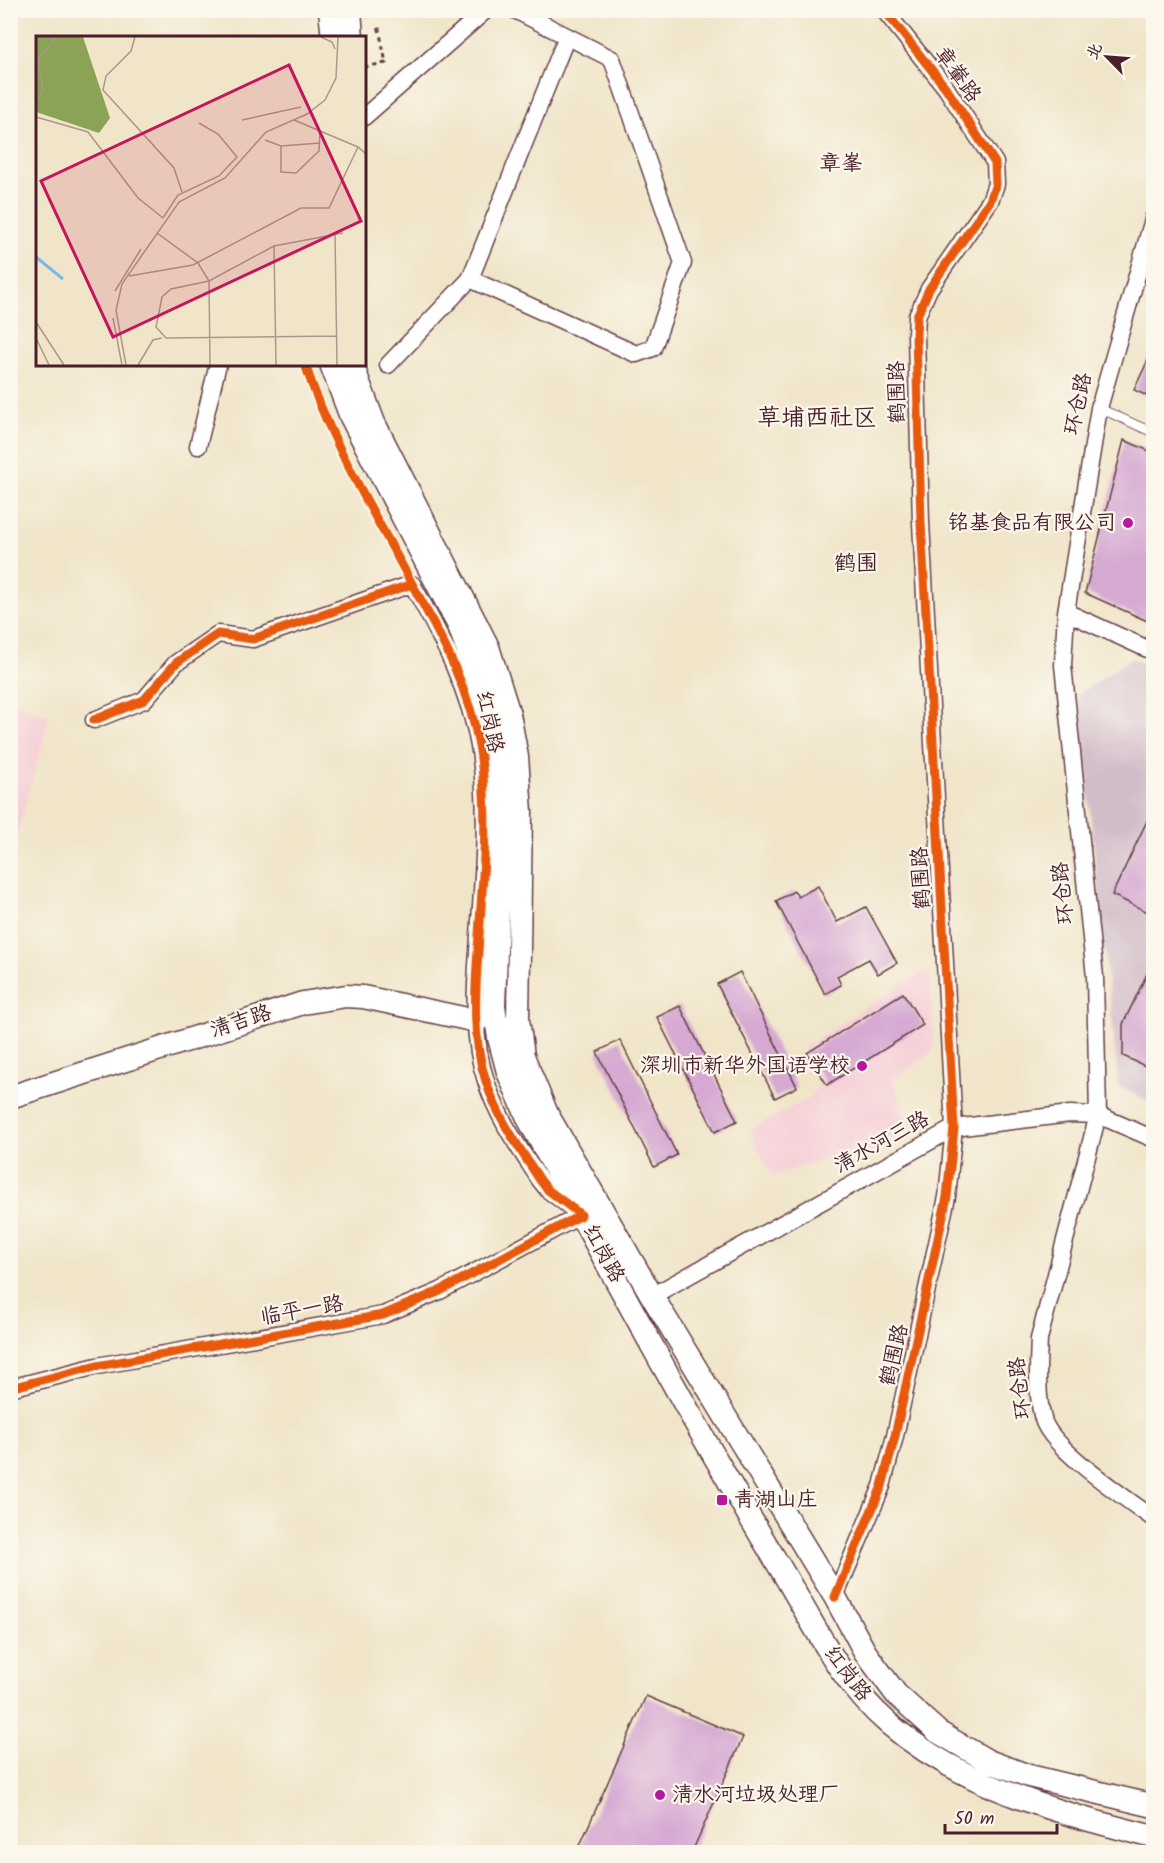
<svg xmlns="http://www.w3.org/2000/svg" width="1164" height="1863" font-family="Kalam,'LXGW WenKai TC',sans-serif">
<style>
.built{fill:#f6cfd7}
.industrial{fill:#d1bdc9}
.building{fill:#d5a9d2}
.lines{fill:none;stroke-linecap:round;stroke-linejoin:round}
.lane-casing{stroke:#633d43;stroke-width:10}
.street-casing{stroke:#633d43;stroke-width:19}
.secondary-casing{stroke:#633d43;stroke-width:25}
.path{stroke:#633d43;stroke-width:3;stroke-dasharray:4.5 4.5;stroke-linecap:butt}
.lane{stroke:#fff;stroke-width:8}
.street{stroke:#fff;stroke-width:16}
.secondary{stroke:#fff;stroke-width:22}
.cycleway-casing{stroke:#fbf7ec;stroke-width:13}
.cycleway{stroke:#e8590c;stroke-width:9}
.poi-dot{fill:#b5179e;stroke:#fbf7ec;stroke-width:2}
.labels{text-anchor:middle;dominant-baseline:central;stroke-width:4.5;stroke-linejoin:round;paint-order:stroke}
.street-label{font-size:21px;fill:#4a1f2b;stroke:#fbf7ec}
.poi-label{font-size:21px;fill:#4a1f2b;stroke:#fbf7ec;text-anchor:end}
.neighbourhood-label{font-size:22px;fill:#4a1f2b;stroke:#fbf7ec}
.quarter-label{font-size:24px;fill:#4a1f2b;stroke:#fbf7ec}
.inset-river{fill:none;stroke:#79b8ed;stroke-width:3}
.inset-road{fill:none;stroke:#ae968a;stroke-width:1.5}
.view{fill:#c2185b;fill-opacity:0.15;stroke:#c2185b;stroke-width:3}
.inset-edge{fill:none;stroke:#4a1f2b;stroke-width:3}
</style>
<rect width="100%" height="100%" fill="#fbf7ec"/>
<filter id="ink" filterUnits="userSpaceOnUse"><feTurbulence type="fractalNoise" baseFrequency=".0167" numOctaves="2"/><feDisplacementMap in="SourceGraphic" scale="12" xChannelSelector="R" yChannelSelector="G"/><feConvolveMatrix kernelMatrix="1 2 1 2 8 2 1 2 1" color-interpolation-filters="sRGB"/></filter>
<filter id="wash" filterUnits="userSpaceOnUse"><feTurbulence type="fractalNoise" baseFrequency=".008" numOctaves="4" result="noise"/><feDisplacementMap in="SourceGraphic" scale="24" xChannelSelector="R" yChannelSelector="G"/><feGaussianBlur stdDeviation="1.35" result="paint"/><feColorMatrix in="noise" values="0 0 0 0 0 0 0 0 0 0 0 0 0 0 0 0 0 1.4 0 .05"/><feComposite in="paint" operator="in"/></filter>
<g filter="url(#wash)">
<rect width="100%" height="100%" fill="#f0e5c9"/>
<path class="built" d="M11,702l39,14 -39,139 -1,-153z
M930,971l4,74 -4,9 -38,25 18,51 -138,46 -23,-46 62,-33 10,-18 -17,-29 2,-4 106,-68z"/>
<path class="industrial" d="M1131,658l22,10v435l-34,-16 -41,-392z"/>
<g id="blocks">
<path class="building" d="M1154,347v52l-20,-9z
M1124,440l30,13v171l-69,-31z
M1154,806v109l-42,-20z
M818,886l19,36 29,-15 31,56 -19,11 -9,-15 -32,17 4,9 -16,9 -49,-93 18,-10 4,6z
M1154,959v111l-31,-14v-32z
M740,972l57,115 -22,11 -58,-114z
M903,993l20,32 -96,60 -20,-32z
M680,1006l57,115 -22,11 -58,-115z
M620,1040l57,115 -23,12 -57,-115z
M646,1696l97,41 -51,115h-115z"/>
</g>
</g>
<g filter="url(#ink)">
<use href="#blocks" fill-opacity="0" stroke="#633d43" stroke-width="1.5"/>
<g class="lines">
<g class="lane-casing">
<path id="lane" d="M1099,408l55,25"/>
</g>
<g class="street-casing">
<path id="street" d="M364,117l122,-107
M1154,216l-55,192 -33,204 -3,53 32,312 3,138 -59,224c-1,24 -3,60 5,83 11,29 83,77 110,97
M470,279l166,75 17,-6 30,-85 -71,-204 -97,-49
M388,365l82,-86 97,-243
M198,446l20,-82
M1066,612l88,40
M652,1296l302,-168 116,-14 28,1 56,24
M10,1388l87,-22 286,-51 57,-24 141,-76 -33,-25 -8,-10c-20,-31 -43,-63 -54,-99 -14,-41 -11,-88 -8,-130 4,-66 12,-134 2,-200 -10,-61 -38,-113 -68,-167l-159,55 -35,-5 -42,29 -32,37 -50,20
M835,1597l47,-111 13,-50 52,-239 7,-69 -33,-605 -5,-188 1,-19 12,-27 61,-88 6,-17 -1,-21 -49,-75 -62,-78"/>
</g>
<g class="secondary-casing">
<path id="secondary" d="M330,10l3,28
M350,10l2,28
M331,364l20,53 108,209 26,72 13,66 3,51 -7,191 5,32 9,34 21,48c82,151 163,303 252,449 33,55 59,113 108,155 76,64 170,89 265,113
M352,364l22,59 114,224 21,67 8,43 4,55 -3,207 5,37 24,58 105,182 183,301 30,55 31,42 42,38 50,29 41,15 125,30
M10,1097l293,-94 43,-7 17,1 114,24"/>
</g>
<path class="path" d="M364,67l22,-4 -8,-39"/>
<use href="#lane" class="lane"/>
<use href="#street" class="street"/>
<use href="#secondary" class="secondary"/>
<g class="cycleway-casing">
<path id="cycleway" d="M94,720l50,-20 32,-37 42,-29 35,5 159,-55
M10,1388l87,-22 286,-51 57,-24 141,-76 -33,-25 -8,-10c-20,-31 -43,-63 -54,-99 -14,-41 -11,-88 -8,-130 4,-66 12,-134 2,-200 -10,-61 -38,-113 -68,-167 -38,-72 -82,-142 -107,-220
M835,1597l47,-111 13,-50 52,-239 7,-69 -33,-605 -5,-188 1,-19 12,-27 61,-88 6,-17 -1,-21 -49,-75 -62,-78"/>
</g>
<use href="#cycleway" class="cycleway"/>
</g>
</g>
<g class="poi-dot">
<circle cx="1128" cy="523" r="6"/>
<circle cx="862" cy="1066" r="6"/>
<rect x="716" y="1494" width="12" height="12" rx="3"/>
<circle cx="660" cy="1795" r="6"/>
</g>
<g class="labels">
<g class="street-label">
<text transform="translate(957 75) rotate(54)">章輋路</text>
<text transform="translate(898 392) rotate(-91)">鹤围路</text>
<text transform="translate(1079 404) rotate(-78)">环仓路</text>
<text transform="translate(489 722) rotate(78)">红岗路</text>
<text transform="translate(922 878) rotate(-93)">鹤围路</text>
<text transform="translate(1064 893) rotate(-96)">环仓路</text>
<text transform="translate(241 1022) rotate(-18)">清吉路</text>
<text transform="translate(882 1143) rotate(-29)">清水河三路</text>
<text transform="translate(603 1254) rotate(61)">红岗路</text>
<text transform="translate(302 1311) rotate(-10)">临平一路</text>
<text transform="translate(895 1355) rotate(-77)">鹤围路</text>
<text transform="translate(1021 1388) rotate(-97)">环仓路</text>
<text transform="translate(847 1674) rotate(53)">红岗路</text>
</g>
<g class="poi-label">
<text x="1116" y="523">铭基食品有限公司</text>
<text x="850" y="1066">深圳市新华外国语学校</text>
<text x="734" y="1500" text-anchor="start">青湖山庄</text>
<text x="672" y="1795" text-anchor="start">清水河垃圾处理厂</text>
</g>
<g class="neighbourhood-label">
<text x="841" y="164">章峯</text>
<text x="856" y="564">鹤围</text>
</g>
<g class="quarter-label">
<text x="817" y="418">草埔西社区</text>
</g>
</g>
<g transform="translate(36 36)">
<rect width="330" height="330" fill="#f0e5c9"/>
<path d="M0,1h47l27,81 -11,15 -63,-21z" fill="#8aa354"/>
<path class="inset-river" d="M0,221l27,22"/>
<path class="inset-road" d="M99,1l-4,14 -25,25 -3,14 71,78 8,24M285,1l11,5 3,7M0,59l4,2 3,-7 -5,-32 19,-21M0,81l52,15 50,66 25,20 15,-23 41,-19 18,-19 -19,-23 -19,-11M206,84l59,-13M258,84l64,27 8,7M229,104l16,6 39,-3M245,110v26l15,1 23,-22 1,-19M121,197l41,30 11,18 1,84M299,197l2,132M238,210l2,119M93,240l64,-11 108,-57h28l29,-61M79,255l26,-42M77,282l9,47M0,286l28,43M301,300l-171,2 -10,-11 6,-30 9,-8 38,-8 65,-35 69,-13M0,302l13,27M90,329l-10,-55 6,-26 57,-82 46,-24 41,-46 41,-18 18,-14 11,-22 2,-41M102,329l15,-25 9,-2"/>
<path class="view" d="M253,29l72,156 -248,116 -72,-156z"/>
<rect width="330" height="330" class="inset-edge"/>
</g>
<rect width="1164" height="1863" fill="none" stroke="#fbf7ec" stroke-width="36"/>
<g transform="translate(1107 57) rotate(295)" stroke="#fbf7ec" stroke-width="4.5" paint-order="stroke">
<path d="M0-4.5L10 22L0 15L-10 22Z" fill="#4a1f2b"/>
<text y="-9" font-size="16" font-weight="bold" text-anchor="middle" fill="#4a1f2b">北</text>
</g>
<path d="M945 1824v9h112v-9" fill="none" stroke="#4a1f2b" stroke-width="3"/>
<text x="954" y="1824" font-size="18" fill="#4a1f2b" stroke="#fbf7ec" stroke-width="4.5" paint-order="stroke">50 m</text>
</svg>
